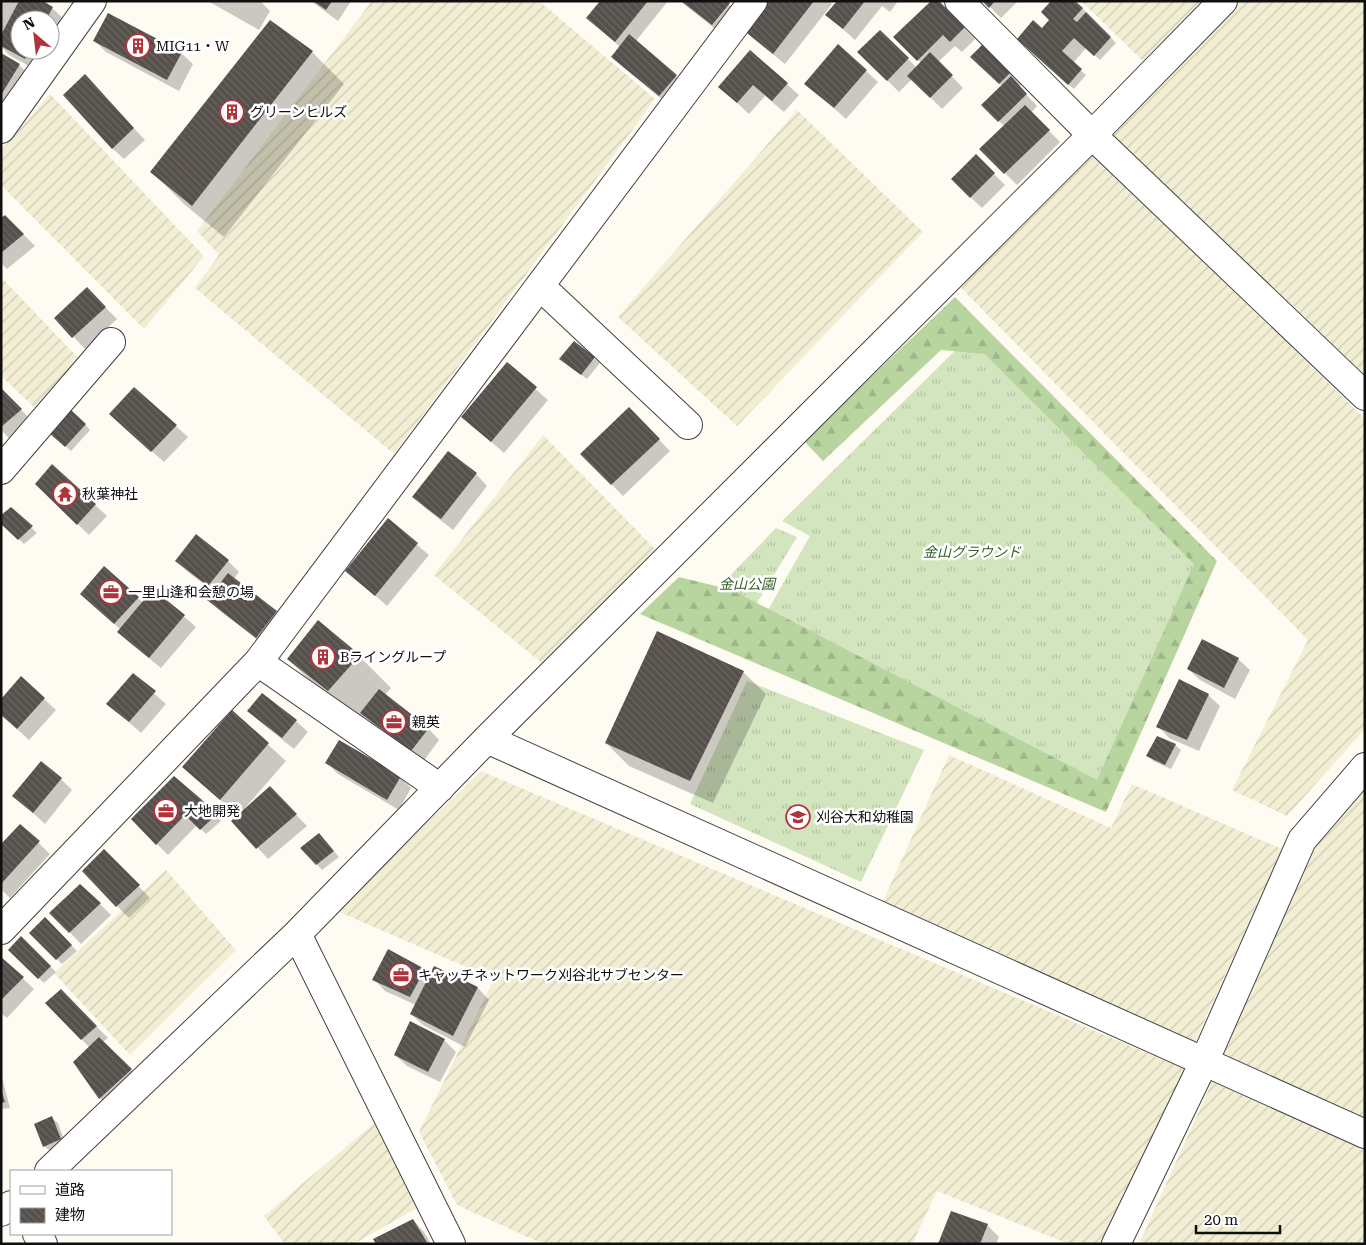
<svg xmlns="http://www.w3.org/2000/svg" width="1366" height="1245" font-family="'Roboto Serif','Noto Sans JP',serif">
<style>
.farmland{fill:url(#farmland-furrows)}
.grass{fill:url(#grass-tufts)}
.forest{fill:url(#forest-firs)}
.shadow{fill:#0003}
.building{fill:url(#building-back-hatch)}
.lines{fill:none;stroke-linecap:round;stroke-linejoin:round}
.minor-casing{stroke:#424242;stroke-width:30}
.minor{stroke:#fff;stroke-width:28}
.labels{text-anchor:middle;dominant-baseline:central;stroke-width:5;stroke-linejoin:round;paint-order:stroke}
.poi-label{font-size:14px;fill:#0f0f0f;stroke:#fff;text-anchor:start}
.park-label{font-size:14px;font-style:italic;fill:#326025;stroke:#fff}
</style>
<defs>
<pattern id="farmland-furrows" width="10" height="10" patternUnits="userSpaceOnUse" patternTransform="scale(1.25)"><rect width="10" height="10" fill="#f2eed4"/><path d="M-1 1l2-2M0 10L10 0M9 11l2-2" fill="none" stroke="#cecbb5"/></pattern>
<pattern id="grass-tufts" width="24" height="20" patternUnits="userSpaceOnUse" patternTransform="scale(1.25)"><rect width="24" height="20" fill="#d3e5be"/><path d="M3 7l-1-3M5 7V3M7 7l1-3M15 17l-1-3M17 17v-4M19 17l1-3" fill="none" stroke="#b4c3a2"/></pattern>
<pattern id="forest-firs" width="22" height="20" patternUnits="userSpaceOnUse" patternTransform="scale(1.25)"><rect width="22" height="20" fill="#b8d49f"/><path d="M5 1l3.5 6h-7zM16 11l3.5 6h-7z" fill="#9db588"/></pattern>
<pattern id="building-back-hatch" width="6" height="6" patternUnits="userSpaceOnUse" patternTransform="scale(1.25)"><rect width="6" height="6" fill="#56504c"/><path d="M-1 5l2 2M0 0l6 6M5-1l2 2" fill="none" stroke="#696561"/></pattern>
</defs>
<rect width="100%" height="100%" fill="#fefbf2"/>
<path class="farmland" d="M372,1h167l116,98 -261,355 -199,-166 24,-33 -22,-24z
M1081,1h120l-58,60z
M1238,1h127v374l-257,-243z
M50,94l154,162 -60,73 -143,-144v-35z
M797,110l126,122 -186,194 -119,-109z
M1092,152l273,267v310l-78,87 -55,-26 76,-150 -347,-352z
M1,277l80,84 -44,49 -36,-34z
M543,435l113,115 -114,113 -108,-88z
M949,755l162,73 21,-44 150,65 -87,193 -312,-141z
M481,771l706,299 -75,174h-43l-132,-53 -25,53h-369l-86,-39 -38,-73 75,-153 -157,-68z
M1365,787v333l-145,-63 87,-205z
M166,870l70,80 -106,105 -76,-82z
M1212,1082l153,68v94h-226z
M384,1115l43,87 -73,42h-69l-21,-28z"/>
<path class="grass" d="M973,333l232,232 -101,230 -340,-178 46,-81 -28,-15z
M776,528l21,9 -45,74 -37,-20z
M747,681l177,69 -63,132 -171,-78z"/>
<path class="forest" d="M955,297l262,264 -111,251 -466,-198 39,-37 53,13 365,190 97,-216 -209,-210 -44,-4 -118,111 -19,-20z"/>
<path class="shadow" d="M1,1h39l12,7 12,11 -14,26v-25h-30v30h27l-11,20 -27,-15 -8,-9z
M208,1h52l10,10 -11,19z
M311,1h40l-13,20z
M602,1h66l-32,40 52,46 -17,20 -47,-39 -12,-11 8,-10 -32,-29z
M680,1h45l15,14 -16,21z
M764,1h65l3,3 -47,60 -30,-24 -12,-11z
M838,1h60l-8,11 -8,-6 -27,34 -28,-25z
M938,1l37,38 -13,13 -7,-6 -17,16 25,26 -21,21 -30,-30 -13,13 -40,-40 21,-21 37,37 4,-5 -26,-26z
M984,1h34l-17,17z
M1082,8l34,35 -16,17 -14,-12 -13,15 13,12 -12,14 -14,-12 -19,-48z
M270,22l42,30 32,32 -120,153 -40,-33 -32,-32z
M95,41l86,12 12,11 -14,27 -73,-39z
M987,41l39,39 -7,7 18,19 -6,7 29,29 -43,43 -36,-36 24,-22 -22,-22 19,-19 -30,-29z
M750,51l49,44 -15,17 -19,-16 -16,18 -29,-27z
M1,54l18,11 12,11 -30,36z
M866,71l12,11 -32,37 -40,-36z
M96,88l49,52 -21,19 -12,-11z
M976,156l29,29 -23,23 -18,-17z
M5,216l30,30 -28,23 -6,-6v-44z
M87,289l30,30 -32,30 -29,-31z
M574,343l26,20 -13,16 -21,-15z
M507,364l41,36 -44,53 -41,-36z
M1,389l31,32 -21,19 -10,-10z
M134,389l54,48 -24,25 -42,-37z
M629,409l41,42 -47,45 -41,-42z
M85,424l5,6 -19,21 -21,-19z
M52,465l55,51 -18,19 -53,-51z
M476,474l11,12 -34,44 -28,-22 -11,-11z
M11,508l26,25 -13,11 -23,-22z
M388,520l41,35 -42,51 -41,-36z
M177,561h51l11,11 -5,7 42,33 12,11 -20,25 -48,-37 -11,-11 5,-8 -26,-20z
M154,590l42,37 -35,41 -31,-25 -11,-11 2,-2 -28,-25 45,-7 5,5z
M318,622l41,34 32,32 -6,7 43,33 11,12 -16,22 -50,-38 -8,-7 -4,5 -41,-31 -32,-32z
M1238,659l12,11 -15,29 -35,-19 -12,-11z
M743,672l23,22 -53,109 -84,-37 -23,-23z
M133,675l33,29 -25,29 -33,-29z
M21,678l35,32 -27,30 -23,-21z
M262,694l34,27 12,11 -14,17 -34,-27 -11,-11z
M1208,695l12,11 -21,45 -30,-13 -11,-12z
M232,712l54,49 -41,47 1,1 24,-21 37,38 -39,33 -35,-38 5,-5 -54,-49z
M1175,745l6,5 -10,19 -18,-8 -5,-6z
M327,763l73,14 11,11 -12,22 -61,-36z
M61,779l11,11 -27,34 -31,-28z
M200,800l21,21 -15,13 -9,-9 -29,30 -36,-36z
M20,825l30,29 -40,44 -9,-9v-43z
M324,840l15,17 -17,13 -20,-22z
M104,851l46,47 -21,20 -46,-46z
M100,904l11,11 -30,29 -30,-31z
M45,919l32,32 -15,13 -31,-31z
M21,937l35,35 -12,11 -34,-33z
M2,959l32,30 -27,29 -6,-5z
M435,967l43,21 11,12 -24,47 -42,-22 -12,-11 5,-9 -31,-14 -11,-12 50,-9 6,6z
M61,991l47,47 -5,4 40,39 -32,29 -11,-12 -25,-35 15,-15 -43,-45z
M444,1040l12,12 -16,30 -33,-16 -12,-11z
M1,1074l9,34 -9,1z
M52,1118l6,5 8,22 -16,6 -6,-5z
M413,1220l11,12 7,12h-54z
M987,1225l12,12 -3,7h-57z"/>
<path class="building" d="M19,1h24l10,6 -7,13h-26v30h10l-5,9 -24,-13v-11z
M313,1h19l-6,9z
M600,1h48l-33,41 -29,-24z
M681,1h46l3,2 -18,22z
M763,1h51l-41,53 -31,-25z
M837,1h28l-22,28 -18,-14z
M931,1h8l26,26 -15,15 -7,-7 -26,26 -24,-24z
M982,1h13l-6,7z
M1051,1h24l8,7 -10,11 4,3 9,-10 25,25 -17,19 -20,-18 -12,13 20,18 -14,16 -51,-46 16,-19 9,8 7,-8 -8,-8z
M108,13l74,39 -15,28 -74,-39z
M270,20l43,31 -121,155 -42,-34z
M880,30l29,28 -22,23 -30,-29z
M629,34l48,41 -18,21 -48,-39z
M987,40l28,28 -16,16 -29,-27z
M838,44l29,26 -33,38 -30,-24z
M750,50l38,33 -16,18 -19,-16 -16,18 -19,-16z
M930,52l23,23 -23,23 -23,-22z
M1,53l19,11 -19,31z
M85,74l49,54 -22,21 -49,-54z
M1011,76l16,18 -29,28 -17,-17z
M1025,105l25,25 -46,44 -25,-25z
M976,154l19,19 -25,25 -19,-19z
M5,215l19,19 -23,19v-35z
M87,287l19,20 -34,31 -18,-20z
M574,341l21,16 -14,18 -22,-16z
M507,362l30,25 -46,55 -30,-25z
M134,387l43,38 -26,27 -42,-38z
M1,388l21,21 -21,18z
M629,407l31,32 -49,46 -31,-31z
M71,410l15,14 -21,23 -17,-15z
M448,451l29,22 -36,46 -29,-22z
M52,464l44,40 -19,21 -42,-41z
M11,507l22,19 -15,14 -17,-16v-9z
M388,518l30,25 -43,53 -30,-25z
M196,534l33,26 -21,26 -33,-25z
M104,566l35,31 -25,27 -34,-30z
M228,573l49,38 -21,27 -49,-38z
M153,589l32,26 -36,43 -32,-26z
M318,620l42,35 -32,36 -41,-32z
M657,631l87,40 -54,110 -85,-38z
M1202,639l37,19 -15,30 -37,-19z
M133,673l23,18 -27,31 -23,-18z
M21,676l24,22 -28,31 -16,-14v-16z
M1179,679l30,15 -22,46 -31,-13z
M379,689l50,39 -18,23 -51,-38z
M262,693l35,27 -15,18 -35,-27z
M232,710l37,33 -49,57 -38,-33z
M1157,736l19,8 -11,21 -19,-9z
M339,740l62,36 -14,24 -62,-37z
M41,761l21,17 -29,35 -21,-17z
M174,776l27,23 15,16 -16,15 -15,-15 -29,30 -25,-26z
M270,786l27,28 -41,35 -25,-28z
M20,824l20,17 -39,43v-40z
M319,833l15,18 -18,14 -16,-17z
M104,849l36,36 -24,22 -34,-36z
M80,884l21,19 -32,30 -20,-20z
M45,917l27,28 -16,15 -27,-27z
M21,936l30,30 -13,13 -30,-29z
M388,949l37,20 -15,28 -38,-17z
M1,957l23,20 -23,23z
M434,966l44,21 -25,49 -43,-22z
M61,989l36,37 -16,14 -36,-37z
M410,1021l35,18 -17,33 -34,-17z
M99,1037l33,32 -33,30 -26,-37z
M1,1089l4,13 -4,1z
M52,1116l9,23 -18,8 -9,-23z
M951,1211l37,13 -8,20h-42z
M413,1219l15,25h-52l-3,-5z"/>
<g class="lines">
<g class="minor-casing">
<path id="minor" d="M959,1l133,134 273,261
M1,129l91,-128
M540,286l148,139
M1,470l110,-128
M258,662l182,126
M487,739l878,395
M1,930l257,-268 495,-661
M297,934l154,310
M49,1171l248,-237 190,-195 605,-604 131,-134
M1,1212l10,-7
M37,1234l6,10
M1116,1244l88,-182 98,-222 63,-73"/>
</g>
<use href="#minor" class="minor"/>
</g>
<defs>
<g id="building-ring" transform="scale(1.25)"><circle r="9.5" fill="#fff" stroke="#b1343d" stroke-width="1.5"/><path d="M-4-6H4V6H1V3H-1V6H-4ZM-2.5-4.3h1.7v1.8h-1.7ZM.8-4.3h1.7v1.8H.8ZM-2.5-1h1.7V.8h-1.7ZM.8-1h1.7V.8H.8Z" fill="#b1343d"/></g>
<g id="temple-ring" transform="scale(1.25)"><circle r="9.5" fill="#fff" stroke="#b1343d" stroke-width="1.5"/><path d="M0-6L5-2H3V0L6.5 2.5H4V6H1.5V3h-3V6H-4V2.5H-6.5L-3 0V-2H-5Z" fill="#b1343d"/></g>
<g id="office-ring" transform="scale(1.25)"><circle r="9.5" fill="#fff" stroke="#b1343d" stroke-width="1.5"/><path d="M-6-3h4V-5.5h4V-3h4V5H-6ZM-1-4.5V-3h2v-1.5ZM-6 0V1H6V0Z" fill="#b1343d"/></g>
<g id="school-ring" transform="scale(1.25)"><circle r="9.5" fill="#fff" stroke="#b1343d" stroke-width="1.5"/><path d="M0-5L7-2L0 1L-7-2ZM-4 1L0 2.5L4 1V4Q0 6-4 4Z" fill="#b1343d"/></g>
</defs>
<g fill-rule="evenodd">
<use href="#building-ring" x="138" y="46"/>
<use href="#building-ring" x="232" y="112"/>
<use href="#temple-ring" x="65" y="494"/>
<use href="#office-ring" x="111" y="592"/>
<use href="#building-ring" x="323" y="657"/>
<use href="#office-ring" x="394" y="722"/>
<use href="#office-ring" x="166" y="811"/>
<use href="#school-ring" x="798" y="817"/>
<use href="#office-ring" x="401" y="975"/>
</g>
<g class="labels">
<g class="poi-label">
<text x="156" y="46">MIG11・W</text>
<text x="250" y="112">グリーンヒルズ</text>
<text x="82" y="494">秋葉神社</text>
<text x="128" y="592">一里山逢和会憩の場</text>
<text x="340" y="657">Bライングループ</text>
<text x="412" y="722">親英</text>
<text x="184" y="811">大地開発</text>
<text x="816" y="817">刈谷大和幼稚園</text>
<text x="418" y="975">キャッチネットワーク刈谷北サブセンター</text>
</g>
<g class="park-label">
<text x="972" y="552">金山グラウンド</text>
<text x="747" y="584">金山公園</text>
</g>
</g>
<rect width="1366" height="1245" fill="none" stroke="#0f0f0f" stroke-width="5"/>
<rect x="10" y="1170" width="162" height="65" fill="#ffffff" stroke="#9f9f9f"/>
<rect x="20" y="1186" width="25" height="8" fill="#ffffff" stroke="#9f9f9f"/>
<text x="55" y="1195" font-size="15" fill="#0f0f0f">道路</text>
<rect x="20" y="1208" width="25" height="15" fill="url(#building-back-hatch)" stroke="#9f9f9f"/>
<text x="55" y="1220" font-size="15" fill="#0f0f0f">建物</text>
<g transform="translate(35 35) rotate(332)"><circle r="24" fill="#ffffff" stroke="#9f9f9f"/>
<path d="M0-4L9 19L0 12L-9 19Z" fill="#b1343d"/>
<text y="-8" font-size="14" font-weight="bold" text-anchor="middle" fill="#0f0f0f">N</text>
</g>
<path d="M1196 1225v8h84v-8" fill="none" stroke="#0f0f0f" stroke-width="2.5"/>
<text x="1204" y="1225" font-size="15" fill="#0f0f0f" stroke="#ffffff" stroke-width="4" paint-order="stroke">20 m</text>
</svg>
